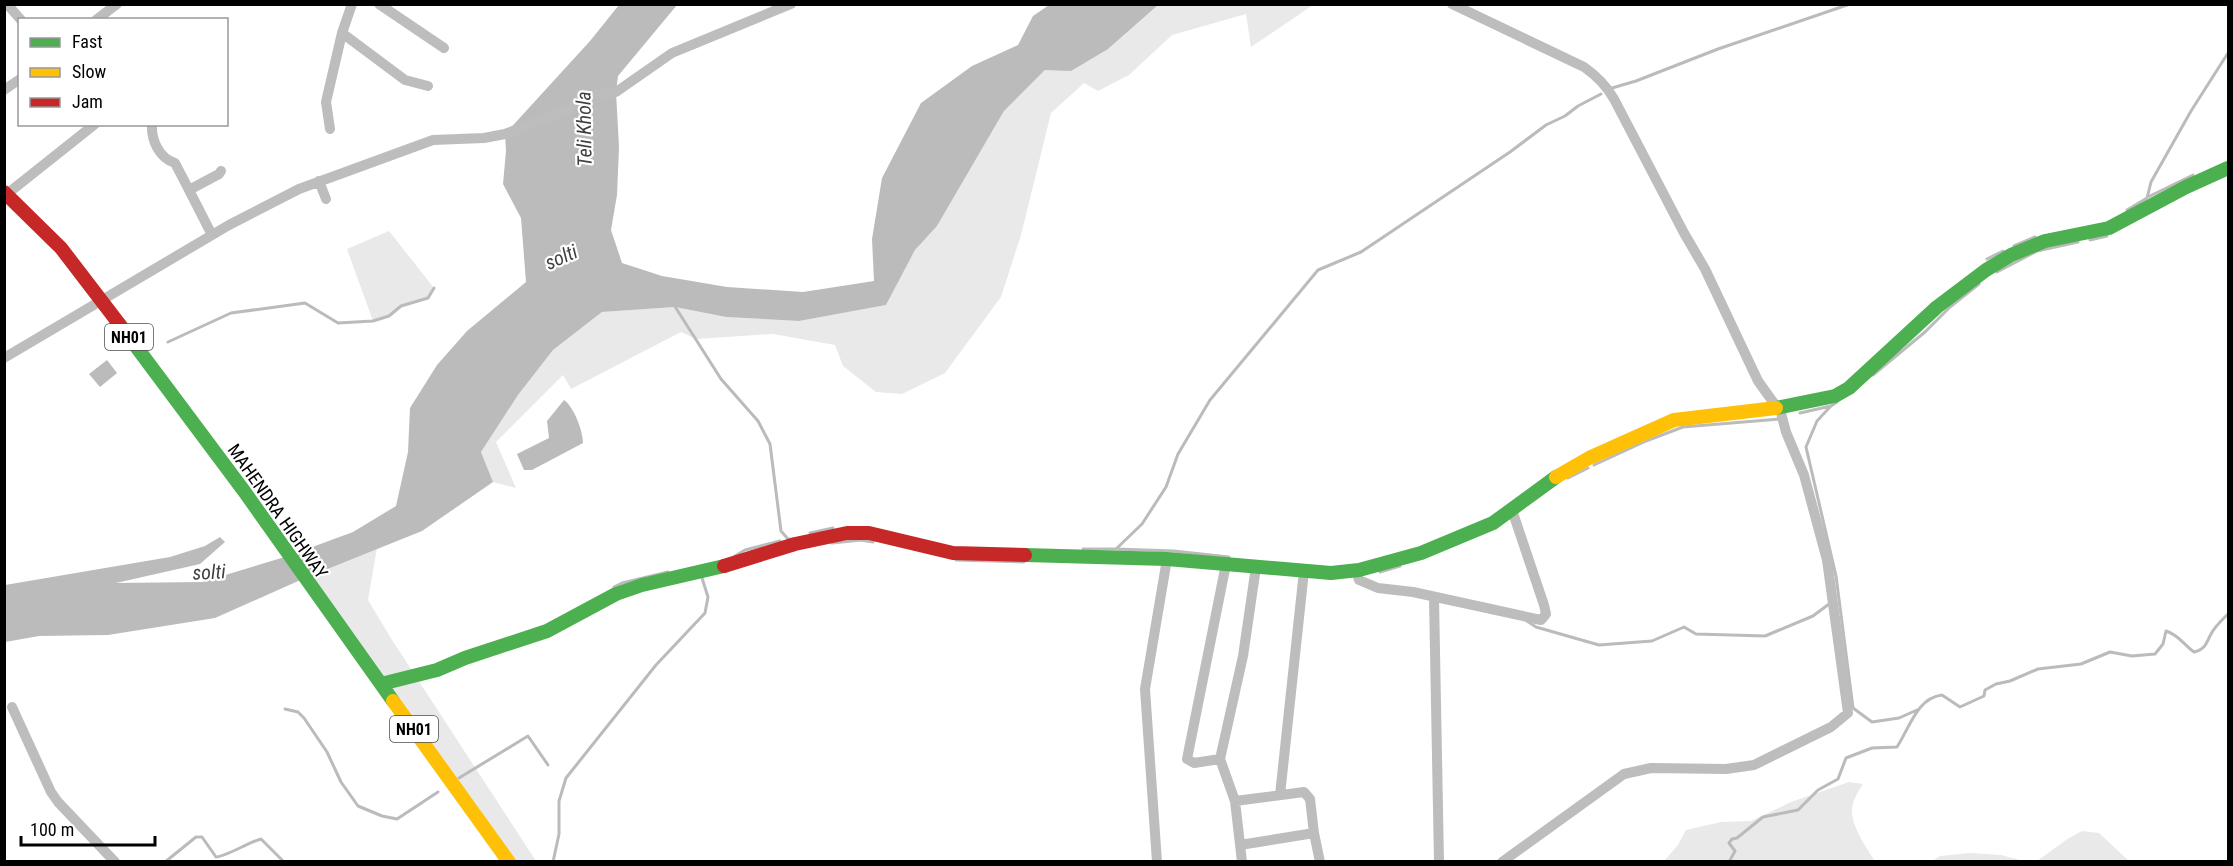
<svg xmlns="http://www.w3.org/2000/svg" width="2233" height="866" font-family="'Roboto Condensed',sans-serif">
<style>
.green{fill:#e9e9e9}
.water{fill:#bbb}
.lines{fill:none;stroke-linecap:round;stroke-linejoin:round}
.stream{stroke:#bbb;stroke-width:3}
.street{stroke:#bdbdbd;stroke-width:10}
.fast{stroke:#4caf50;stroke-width:14}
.slow{stroke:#ffc107;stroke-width:14}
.jam{stroke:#c62828;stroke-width:14}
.labels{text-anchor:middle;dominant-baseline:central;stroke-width:4.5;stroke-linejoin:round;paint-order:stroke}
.shield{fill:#fff;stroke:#4c4c4c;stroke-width:1.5}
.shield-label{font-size:16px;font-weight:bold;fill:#000}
.street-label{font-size:18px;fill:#000;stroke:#fff}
.water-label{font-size:20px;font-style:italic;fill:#3f3f3f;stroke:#fff}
</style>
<rect width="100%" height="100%" fill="#fff"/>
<path class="green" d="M1158,5h155l-62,42 -5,-33 -74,21 -43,40 -31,16 -14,-8 -33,30 -30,122 -20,62 -56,76 -43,21 -26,-2 -33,-26 -8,-21 -62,-11 -77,5 -15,-7 -110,57 -8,-14 -67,67 20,46 -23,-6 -12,-30 37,-57 35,-45 49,-38 73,-5 51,10 73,4 87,-16 29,-55 22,-24 67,-115 42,-42 62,-20z
M389,231l45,57 -6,10 -27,8 -12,10 -16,5 -26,-72z
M377,548l-9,52 24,40 144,221h-27l-204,-283z
M1849,782l14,2c-5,8 -11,17 -11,26 -1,15 15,39 23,51h-211l14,-16 8,-15 35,-8 30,-1 40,-19z
M2082,831l17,2 30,28h-92l32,-23z
M1970,853l31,2 23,6h-92l8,-5z"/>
<path class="water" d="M619,5h58l-59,71 -2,16 3,55 -2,48 -6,35 11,33 40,13 65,11 76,5 71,-11 -2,-42 10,-61 39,-75 51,-37 46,-21 15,-29 16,-11h109l-50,44 -37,22 -26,-1 -41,41 -67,115 -22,24 -29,55 -87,16 -73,-4 -51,-10 -73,5 -49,38 -35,45 -37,57 12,30 -71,49 -117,47 -90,40 -107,17 -69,1 -34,6v-57l165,-28 35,-11 15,-9 5,5 -25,22 -84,19 86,-1 86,-26 65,-24 43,-26 12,-54 2,-44 27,-43 30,-34 59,-49 -5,-64 -18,-34 3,-33 -1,-17 85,-93z
M107,360l10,13 -17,14 -11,-13z
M564,400c10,7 19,31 19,43l-51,27h-8l-7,-16 32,-16 -2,-17z"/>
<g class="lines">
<path class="stream" d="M1612,88l24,-7 82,-32 132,-45
M2148,197l45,-22
M2127,210l20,-12 4,-16 40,-71 37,-58
M2090,240l17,-4
M2014,246l21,-9
M1987,259l16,-8
M1997,272l40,-21 41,-9
M674,305l47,74 37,42 12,23 11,87 7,8h2
M168,342l63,-29 74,-10 33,20 35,-2 16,-5 12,-10 27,-8 6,-10
M1873,375l52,-43 25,-25 29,-23
M1830,407l-13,14 -11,26 30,129 17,132 19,14 27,-4 18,-8
M1800,413l31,-7 6,-4
M1594,465l52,-24 37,-14 97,-8
M1568,478l20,-10
M810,533l23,-5
M832,543l29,-3 12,2
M1083,549h33l26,-25 24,-37 12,-33 32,-54 108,-130 43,-18 149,-100 36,-27 19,-9 13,-10 23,-12
M1116,549l58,2 55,6
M735,556l10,-6 35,-9
M956,560l68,2
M1380,572l20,-6
M614,587l8,-4 46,-11
M1527,621l9,6 63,18 53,-4 32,-14 12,7 69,2 48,-20 16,-12
M285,709l13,3 6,6 23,34 14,30 17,24 24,10 15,3 41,-27
M459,778l69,-42 20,29
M165,862l31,-25h6l14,20c9,0 33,-15 45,-18l23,23
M553,862l6,-28v-33l7,-23 90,-113 49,-52 3,-16 -6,-19
M1729,862l6,-11 -6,-8 3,-4 5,-1 26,-21 35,-7 20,-20 20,-11 8,-21 26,-10 25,-1c13,-20 20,-49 45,-52l18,12 24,-11 1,-6 11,-6 14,-3 28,-12 43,-5 29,-12 22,4 23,-2 8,-10 3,-13c13,4 18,14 28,21 12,-3 12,-9 17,-18 4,-8 11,-14 17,-20"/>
<path class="street" d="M7,4l14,16
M379,4l65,44
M1452,4l132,63c13,9 22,18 30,32l70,134 21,36 53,112 23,32 5,19 18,43 23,85 21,153 -17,14 -77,38 -28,4 -75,-1 -27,6 -122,88
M96,20l21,-16
M342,33l63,47 23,6
M4,90l16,-11
M152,124c-1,16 7,34 23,39l14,27
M330,129l-4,-27 16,-69 10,-29
M319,181l7,18
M7,194l88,-70
M212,235l-23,-45 30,-16 2,-3
M4,358l225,-133 70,-36 134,-49 51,-2 21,-4 63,-25 17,-14 31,-3 56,-39 119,-49
M1356,570l3,10 19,8 35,4 128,28 5,-6 -2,-9 -32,-95
M1434,598l5,264
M12,707l39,85 7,10 57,60
M1220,759l-26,4 -7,-4 39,-195
M1280,795l24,-224
M1235,801l69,-9 6,7 4,34 6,29
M1240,845l74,-12
M1157,862l-12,-173 22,-130
M1242,862l-7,-61 -15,-42 23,-103 13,-89"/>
<path class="fast" d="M120,325l124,166 149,210
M1776,408l59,-12 14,-8 88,-81 49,-37 25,-15 34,-14 64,-13 77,-41 42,-19
M1025,555l142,4 164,14 28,-3 62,-17 72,-30 63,-46
M381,684l56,-14 28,-12 82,-27 69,-37 26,-9 82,-19"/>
<path class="slow" d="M1556,477l33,-19 85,-38 102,-12
M393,701l116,161"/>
<path class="jam" d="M4,192l57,56 59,77
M724,566l71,-22 52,-11h22l84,20 72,2"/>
</g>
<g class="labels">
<g class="shield">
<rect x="105" y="324" width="48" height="26" rx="4.5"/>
<rect x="390" y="716" width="48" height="26" rx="4.5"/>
</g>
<g class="shield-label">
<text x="129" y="337">NH01</text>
<text x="414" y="729">NH01</text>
</g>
<g class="street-label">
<text transform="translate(278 511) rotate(55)">MAHENDRA HIGHWAY</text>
</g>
<g class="water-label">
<text transform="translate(584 129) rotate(-91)">Teli Khola</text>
<text transform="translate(561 257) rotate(-24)">solti</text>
<text transform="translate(209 572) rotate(-3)">solti</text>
</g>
</g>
<rect width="2233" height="866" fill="none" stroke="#000000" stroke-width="12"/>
<rect x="18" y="18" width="210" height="108" fill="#ffffff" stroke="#999999" stroke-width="1.5"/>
<rect x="30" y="38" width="30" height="9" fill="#4caf50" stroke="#999999" stroke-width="1.5"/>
<text x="72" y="48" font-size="18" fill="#000000">Fast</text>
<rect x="30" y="68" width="30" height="9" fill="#ffc107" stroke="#999999" stroke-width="1.5"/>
<text x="72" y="78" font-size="18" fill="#000000">Slow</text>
<rect x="30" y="98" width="30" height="9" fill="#c62828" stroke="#999999" stroke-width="1.5"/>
<text x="72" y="108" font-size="18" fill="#000000">Jam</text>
<path d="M21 836v9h134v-9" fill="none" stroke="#000000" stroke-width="3"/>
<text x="30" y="836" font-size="18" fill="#000000" stroke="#ffffff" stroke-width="4.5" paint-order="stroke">100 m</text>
</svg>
